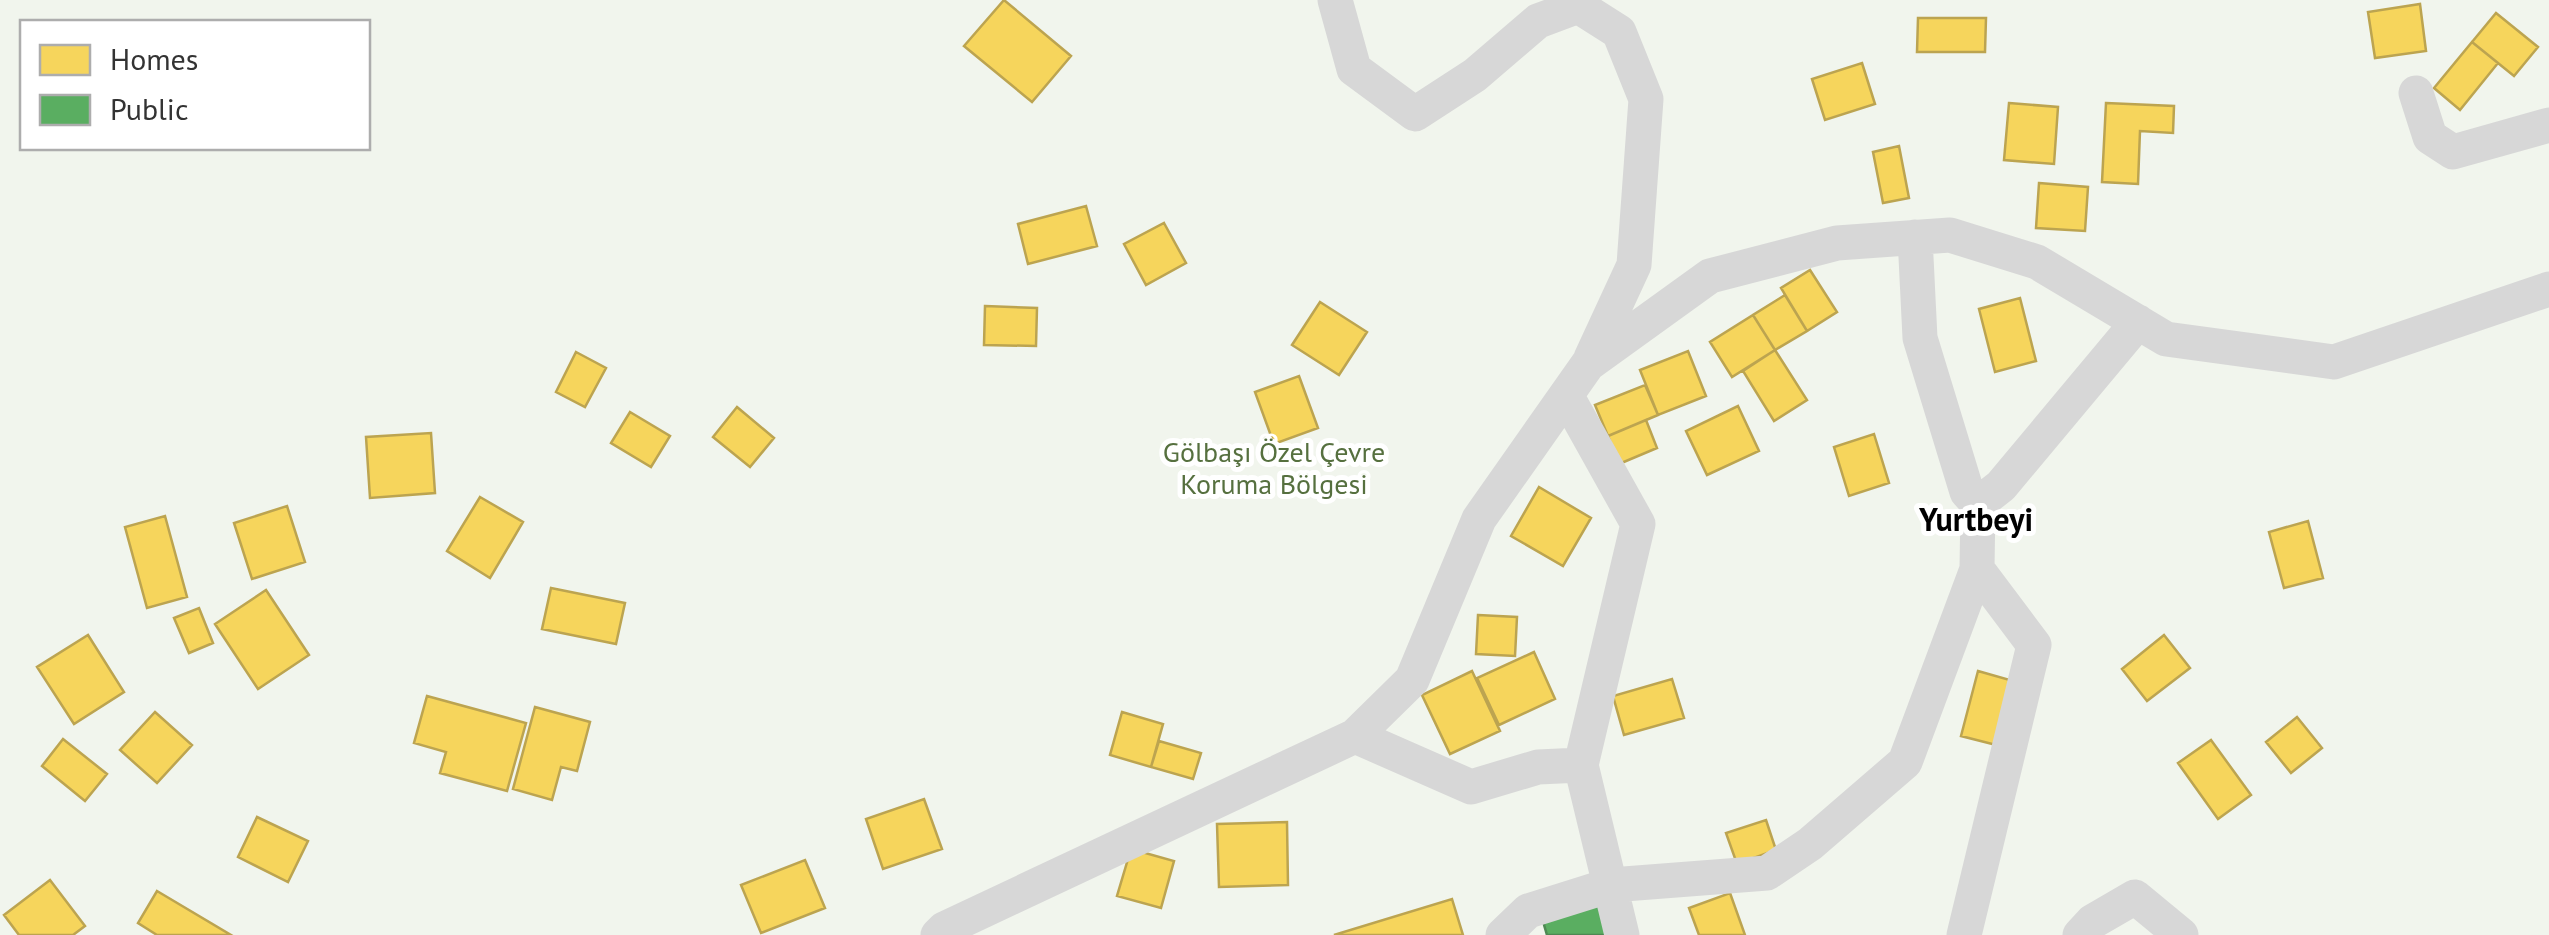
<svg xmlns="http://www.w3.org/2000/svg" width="2549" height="935" font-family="'PT Sans',sans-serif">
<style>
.green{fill:#f1f5ed;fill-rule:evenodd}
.homes{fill:#f6d55c;stroke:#bca450;stroke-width:2.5}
.public{fill:#5aae61;stroke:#4e8953;stroke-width:2.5}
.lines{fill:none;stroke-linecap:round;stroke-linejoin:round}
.street{stroke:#d7d7d7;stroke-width:35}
.labels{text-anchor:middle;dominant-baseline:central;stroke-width:10;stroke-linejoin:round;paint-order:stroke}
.park-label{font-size:28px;fill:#56703f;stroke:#fff}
.quarter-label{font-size:32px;font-weight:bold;fill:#000;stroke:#fff}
</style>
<rect width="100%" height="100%" fill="#fff"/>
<path class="green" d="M0,0h2549v935h-2549zM22,22h346v126h-346z"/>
<path class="homes" d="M1004,0l67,56 -39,46 -68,-56z
M2420,4l6,47 -51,7 -7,-46z
M2496,13l42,34 -24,29 -42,-34z
M1918,18h68l-1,34h-68z
M2472,42l26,21 -38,47 -26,-22z
M1862,63l13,41 -50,16 -13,-41z
M2009,103l49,4 -4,57 -50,-4z
M2106,103l68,3 -1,27 -33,-2 -2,53 -36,-2z
M1899,146l10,52 -26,5 -10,-51z
M2039,183l49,4 -3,44 -49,-3z
M1086,206l11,40 -69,18 -10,-40z
M1164,223l22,40 -40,22 -22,-41z
M1810,270l27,42 -30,19 -26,-43z
M1785,295l22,36 -32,19 -22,-35z
M2020,298l16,63 -41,11 -16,-63z
M1320,302l47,30 -28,43 -47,-30z
M985,306l52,2 -1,38 -52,-1z
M1753,315l22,35 -43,27 -22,-35z
M1775,350l32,50 -33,21 -31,-50z
M1688,351l18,45 -48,19 -18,-45z
M576,352l30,16 -21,39 -29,-15z
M1299,376l19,52 -44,16 -19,-52z
M1645,385l13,30 -50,21 -13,-31z
M1738,406l21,45 -52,24 -21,-44z
M737,407l37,31 -24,29 -37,-30z
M630,412l40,24 -19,31 -40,-24z
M1646,420l11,28 -38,16 -11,-28z
M431,433l4,60 -65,5 -4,-61z
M1874,434l15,49 -40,13 -15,-49z
M1539,487l52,31 -28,48 -52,-30z
M480,497l43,25 -33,56 -43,-27z
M287,506l18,56 -53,17 -18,-56z
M165,516l22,81 -40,11 -22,-81z
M2308,521l15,57 -39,10 -15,-56z
M551,588l74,15 -9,41 -74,-15z
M266,590l43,65 -51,34 -43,-65z
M199,608l14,35 -24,10 -15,-35z
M1478,615l39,2 -2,39 -39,-2z
M88,635l36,57 -50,32 -37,-57z
M2164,635l26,33 -43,33 -25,-32z
M1534,652l21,47 -56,26 -22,-47z
M1472,671l28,60 -50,23 -28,-59z
M1978,671l39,11 -17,64 -39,-10z
M1672,679l12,39 -60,17 -11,-39z
M427,696l99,27 -19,68 -67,-18 6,-21 -32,-9z
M535,707l55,15 -13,49 -16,-4 -9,33 -39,-11z
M155,712l37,33 -35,38 -37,-33z
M1122,712l41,12 -12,43 -41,-12z
M2297,717l25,31 -31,25 -25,-31z
M63,739l44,35 -22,27 -43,-35z
M2211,740l40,55 -33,24 -40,-56z
M1159,741l42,12 -8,26 -42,-12z
M924,799l18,50 -59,20 -17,-50z
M257,817l51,24 -20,41 -50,-25z
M1766,820l10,30 -39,14 -11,-31z
M1287,822l1,63 -69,2 -2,-63z
M1131,849l43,12 -13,47 -44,-12z
M805,860l20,48 -64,25 -20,-48z
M50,880l35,46 -12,9h-54l-15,-20z
M157,891l74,44h-74l-19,-12z
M1730,893l15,42h-46l-10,-27z
M1452,899l11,36h-129z"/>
<path class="public" d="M1605,893l12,42h-70l-7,-24z"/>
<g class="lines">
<path class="street" d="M1335,0l19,69 61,45 60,-39 63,-54 40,-15 41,26 27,67 -12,166 -43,93
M2416,93l14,44 23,15 96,-27
M1566,395l72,129 -57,241 41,170
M1978,504l23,-18 137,-164
M1355,736l116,51 67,-20 43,-2
M938,935l6,-6 411,-193 57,-56 67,-161 109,-155 122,-88 127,-33 113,-8 87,27 129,77 168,23 215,-73
M1503,935l25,-24 83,-26 156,-12 43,-29 95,-82 72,-193 1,-65 -11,-12 -47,-154 -5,-101
M1964,935l70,-290 -57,-76
M2080,935l12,-13 43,-25 46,38"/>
</g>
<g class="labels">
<g class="park-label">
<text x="1274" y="451">Gölbaşı Özel Çevre<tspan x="1274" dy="32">Koruma Bölgesi</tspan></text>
</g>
<g class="quarter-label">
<text x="1976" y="519">Yurtbeyi</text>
</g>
</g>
<rect x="20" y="20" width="350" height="130" fill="#ffffff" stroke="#adadad" stroke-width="2.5"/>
<rect x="40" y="45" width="50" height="30" fill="#f6d55c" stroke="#adadad" stroke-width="2.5"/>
<text x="110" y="70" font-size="30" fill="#333333">Homes</text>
<rect x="40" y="95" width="50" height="30" fill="#5aae61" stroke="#adadad" stroke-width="2.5"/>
<text x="110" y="120" font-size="30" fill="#333333">Public</text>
</svg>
